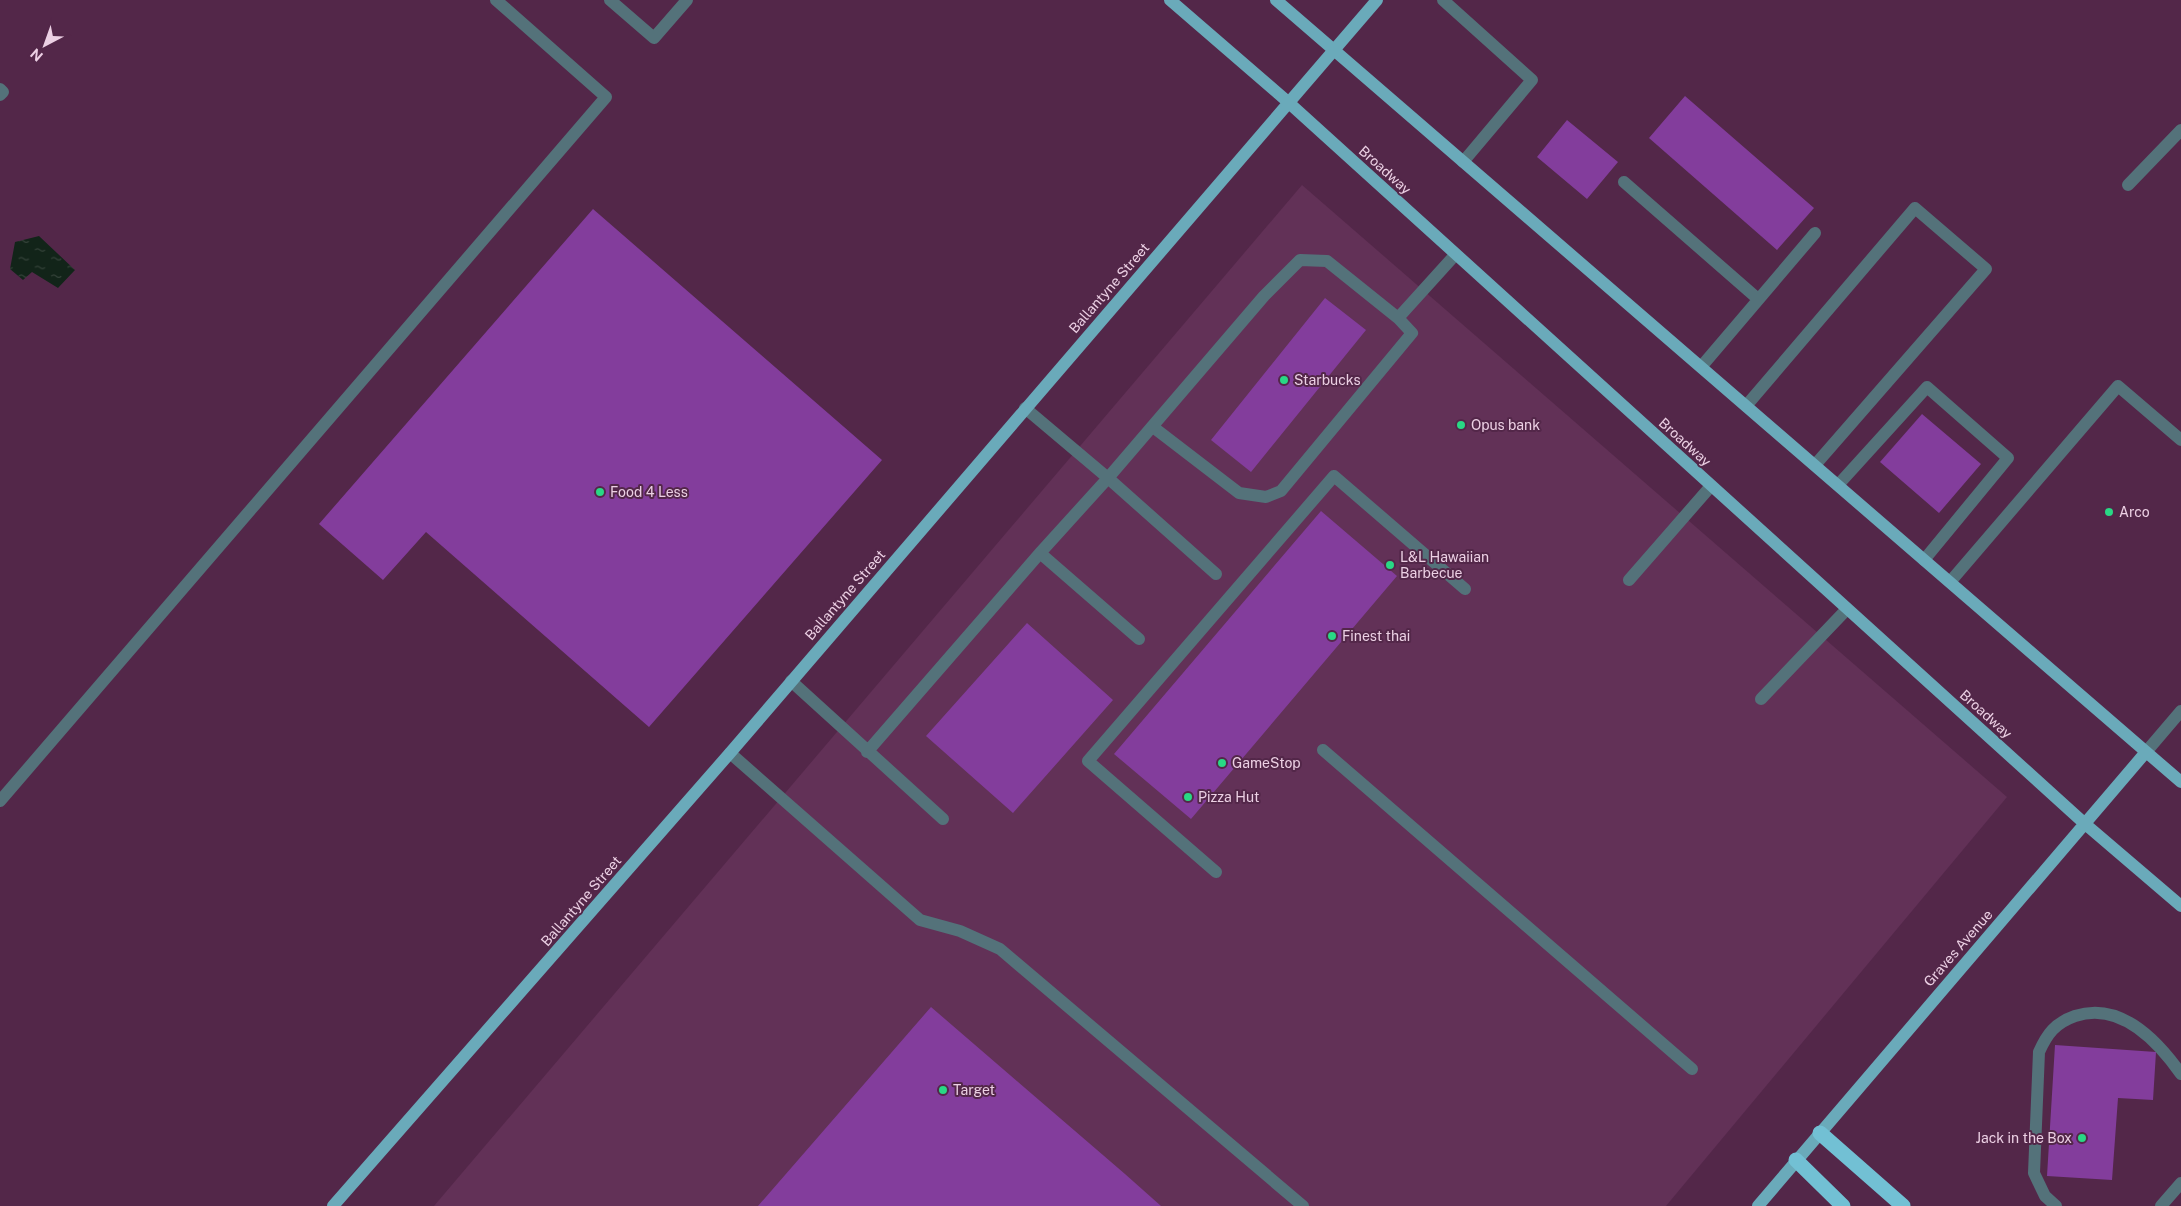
<svg xmlns="http://www.w3.org/2000/svg" width="2181" height="1206" font-family="'Public Sans',sans-serif">
<style>
.built{fill:#623157}
.water{fill:url(#water-ripples)}
.building{fill:#833d9c}
.lines{fill:none;stroke-linecap:round;stroke-linejoin:round}
.minor{stroke:#54727a;stroke-width:12}
.major{stroke:#6aaaba;stroke-width:12}
.highway{stroke:#72c0d4;stroke-width:15}
.poi-dot{fill:#29d885;stroke:#532749;stroke-width:2}
.labels{text-anchor:middle;dominant-baseline:central;stroke-width:4;stroke-linejoin:round;paint-order:stroke}
.street-label{font-size:14px;fill:#ecd0e4;stroke:#532749}
.poi-label{font-size:14px;fill:#ecd0e4;stroke:#532749;text-anchor:start}
</style>
<defs>
<pattern id="water-ripples" width="26" height="14" patternUnits="userSpaceOnUse" patternTransform="scale(1.25)"><rect width="26" height="14" fill="#122419"/><path d="M2 4q2-2 4 0t4 0M15 11q2-2 4 0t4 0" fill="none" stroke="#35433a"/></pattern>
</defs>
<rect width="100%" height="100%" fill="#532749"/>
<path class="built" d="M1302,185l705,612 -341,409h-1232z"/>
<path class="water" d="M39,236l36,34 -17,18 -26,-16 -9,8 -13,-11 5,-27z"/>
<path class="building" d="M1685,96l129,112 -37,42 -128,-112z
M1567,120l51,42 -31,37 -50,-42z
M593,209l289,251 -233,267 -223,-195 -43,48 -64,-56z
M1325,298l41,32 -115,142 -40,-32z
M1922,414l59,50 -42,49 -59,-51z
M1321,511l76,65 -206,243 -77,-65z
M1027,623l86,77 -100,113 -87,-77z
M931,1007l194,167 36,32h-403z
M2055,1045l101,7 -3,48 -35,-2 -6,82 -65,-4z"/>
<g class="lines">
<path class="minor" d="M610,0l44,38 33,-38
M1443,0l89,80 -69,82
M0,89l3,3 -3,3
M1624,182l134,117
M2128,185l53,-55
M1701,367l114,-134
M1746,406l169,-198 71,61 -171,196
M1025,408l83,70 156,-182 36,-36 27,1 71,57 57,-63
M1153,427l86,66 27,4 15,-6 131,-158 -14,-15
M1838,485l89,-98 81,71 -84,102
M1040,553l99,86
M1629,580l82,-94
M1950,582l168,-196 63,54
M791,681l152,138
M1761,699l86,-90
M1323,750l369,319
M867,752l173,-199 68,-75 108,96
M2146,752l35,-41
M730,753l190,167 40,11 40,18 303,257
M0,801l606,-704 -110,-97
M1216,872l-128,-111 246,-285 131,113
M2056,1206l-11,-10 -11,-23 5,-121c8,-18 16,-29 36,-36 45,-15 82,24 106,58
M2161,1206l20,-23"/>
<path class="major" d="M1170,0l118,102 796,721 97,83
M1276,0l905,782
M333,1206l397,-453 647,-753
M1758,1206l388,-454"/>
<path class="highway" d="M1820,1133l83,73
M1796,1160l47,46"/>
</g>
<g class="poi-dot">
<circle cx="1284" cy="380" r="5"/>
<circle cx="1461" cy="425" r="5"/>
<circle cx="600" cy="492" r="5"/>
<circle cx="2109" cy="512" r="5"/>
<circle cx="1390" cy="565" r="5"/>
<circle cx="1332" cy="636" r="5"/>
<circle cx="1222" cy="763" r="5"/>
<circle cx="1188" cy="797" r="5"/>
<circle cx="943" cy="1090" r="5"/>
<circle cx="2082" cy="1138" r="5"/>
</g>
<g class="labels">
<g class="street-label">
<text transform="translate(1385 170) rotate(42)">Broadway</text>
<text transform="translate(1109 288) rotate(-49)">Ballantyne Street</text>
<text transform="translate(1685 442) rotate(42)">Broadway</text>
<text transform="translate(845 595) rotate(-49)">Ballantyne Street</text>
<text transform="translate(1986 714) rotate(42)">Broadway</text>
<text transform="translate(581 901) rotate(-49)">Ballantyne Street</text>
<text transform="translate(1958 948) rotate(-49)">Graves Avenue</text>
</g>
<g class="poi-label">
<text x="1294" y="380">Starbucks</text>
<text x="1471" y="425">Opus bank</text>
<text x="610" y="492">Food 4 Less</text>
<text x="2119" y="512">Arco</text>
<text x="1400" y="557">L&amp;L Hawaiian<tspan x="1400" dy="16">Barbecue</tspan></text>
<text x="1342" y="636">Finest thai</text>
<text x="1232" y="763">GameStop</text>
<text x="1198" y="797">Pizza Hut</text>
<text x="953" y="1090">Target</text>
<text x="2072" y="1138" text-anchor="end">Jack in the Box</text>
</g>
</g>
<g transform="translate(45 45) rotate(221)" stroke="#532749" stroke-width="4" paint-order="stroke">
<path d="M0-4L9 19L0 12L-9 19Z" fill="#ecd0e4"/>
<text y="-8" font-size="14" font-weight="bold" text-anchor="middle" fill="#ecd0e4">N</text>
</g>
</svg>
